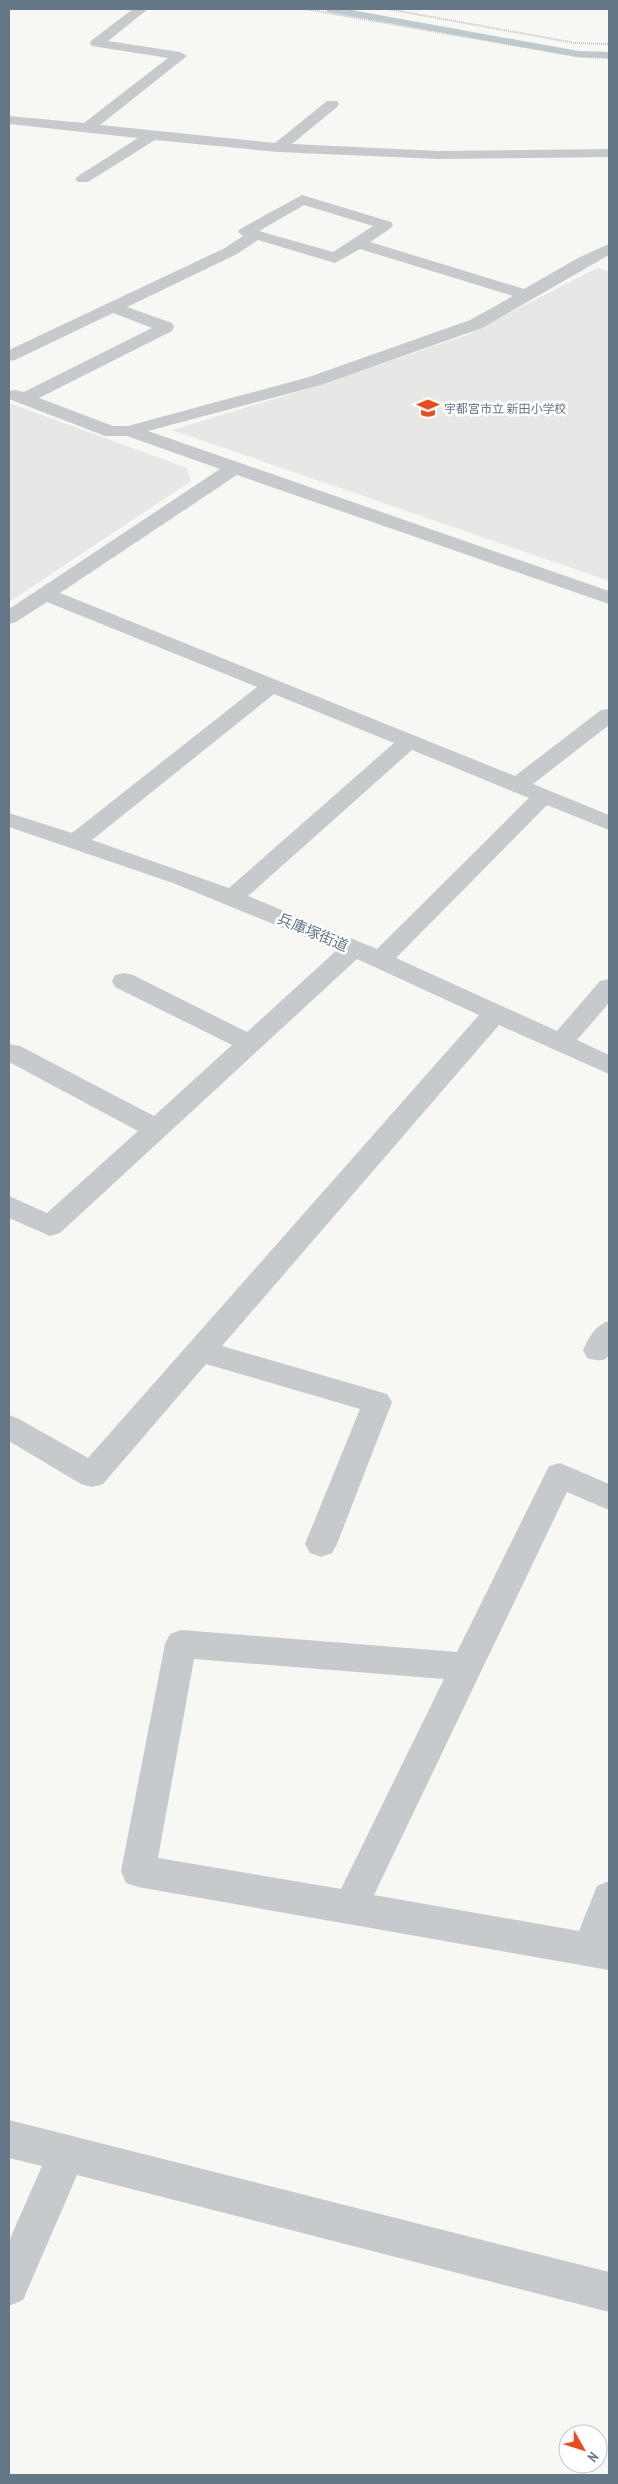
<svg xmlns="http://www.w3.org/2000/svg" width="618" height="2484" font-family="'PT Sans Narrow','Noto Sans JP',sans-serif">
<style>
.built{fill:#e7e8e6}
.lines{fill:none;stroke-linecap:round;stroke-linejoin:round}
.stream{stroke:#bfcacf;stroke-width:6}
.path{stroke:#bfc2c4;stroke-width:2;stroke-dasharray:1 1;stroke-linecap:butt}
.minor{fill:#c6cacd;fill-rule:evenodd}
.labels{text-anchor:middle;dominant-baseline:central;stroke-width:5;stroke-linejoin:round;paint-order:stroke}
.far-poi-label{font-size:12px;fill:#637786;stroke:#fff;text-anchor:start}
.street-label{font-size:15px;fill:#637786;stroke:#fff}
</style>
<rect width="100%" height="100%" fill="#f7f7f3"/>
<path class="built" d="M597,268l12,3v310l-437,-151 148,-45 147,-50z
M9,403l178,65 4,13 -182,121z"/>
<g class="lines">
<path class="stream" d="M329,9l249,45 31,1"/>
<path class="path" d="M305,9l277,48 27,1
M388,9l187,34 34,1"/>
<path class="minor" d="M133,9h15l-40,32 72,11 7,4 -87,69 175,18 52,-42h10l2,3 -2,3 -45,37 147,7 170,-2v8l-170,2 -161,-7 -123,-12 -67,42h-10l-3,-3 3,-3 60,-38 -129,-14v-8l75,7 84,-65 -76,-12 -2,-3 2,-3z
M302,195l89,27 2,3 -2,3 -21,14 154,47 56,-32 29,-13v11l-127,73 -161,57 -173,46 461,160v13l-372,-129 -177,118 455,183 86,-66 8,-1v16l-76,59 76,31v15l-62,-25 -151,153 161,73 43,-50 9,-2v24l-32,37 32,15v19l-110,-49 -277,321 165,48 5,8 -55,142 -5,9 -11,4 -11,-4 -5,-9 55,-135 -154,-45 -103,120 -11,3 -11,-3 -72,-43v-26l10,4 69,39 391,-443 -122,-56 -297,274 -10,3 -41,-18v-22l38,17 91,-82 -129,-69v-18l11,2 134,70 78,-71 -117,-58 -3,-6 3,-6 9,-2 9,2 114,57 90,-82 -164,-67 -164,-56v-14l63,20 185,-146 -210,-85 -31,20 -7,2v-15l211,-140 -93,-33h-22l-96,-37v-8l6,-1 9,2 128,-64 -39,-15 -98,47 -6,1v-11l216,-102 18,-12 -5,-4 2,-3zM304,205l69,21 -40,26 -74,-21zM258,240l77,23 25,-14 153,47 -43,24 -161,57 -181,49h-15l-74,-28 133,-67 2,-4 -2,-4 -45,-16 110,-53zM274,694l120,49 -165,145 -137,-48zM412,750l117,48 -152,151 -129,-53z
M609,1321v34c-5,8 -14,5 -22,3l-4,-8c6,-13 12,-25 26,-29z
M560,1463l49,21v26l-42,-18 -193,403 205,36 18,-45 12,-5v89l-471,-83 -12,-4 -5,-12 44,-227 5,-10 11,-4 276,22 92,-186zM194,1659l250,20 -103,210 -183,-31z
M9,2120l600,152v40l-532,-137 -54,125 -14,6v-65l33,-75 -33,-8z"/>
</g>
<defs>
<g id="school-bare" transform="scale(1.725)"><path d="M0-5L7-2L0 1L-7-2ZM-4 1L0 2.5L4 1V4Q0 6-4 4Z" fill="#ee4b1c" stroke="#fff" stroke-width="2.5" paint-order="stroke"/></g>
</defs>
<g fill-rule="evenodd">
<use href="#school-bare" x="428" y="408"/>
</g>
<g class="labels">
<g class="far-poi-label">
<text x="444" y="408">宇都宮市立 新田小学校</text>
</g>
<g class="street-label">
<text transform="translate(313 932) rotate(23)">兵庫塚街道</text>
</g>
</g>
<rect width="618" height="2484" fill="none" stroke="#637786" stroke-width="20"/>
<g transform="translate(583 2449) rotate(129)"><circle r="24" fill="#ffffff" stroke="#c1c9cf"/>
<path d="M0-4L9 19L0 12L-9 19Z" fill="#ee4b1c"/>
<text y="-8" font-size="14" font-weight="bold" text-anchor="middle" fill="#637786">N</text>
</g>
</svg>
